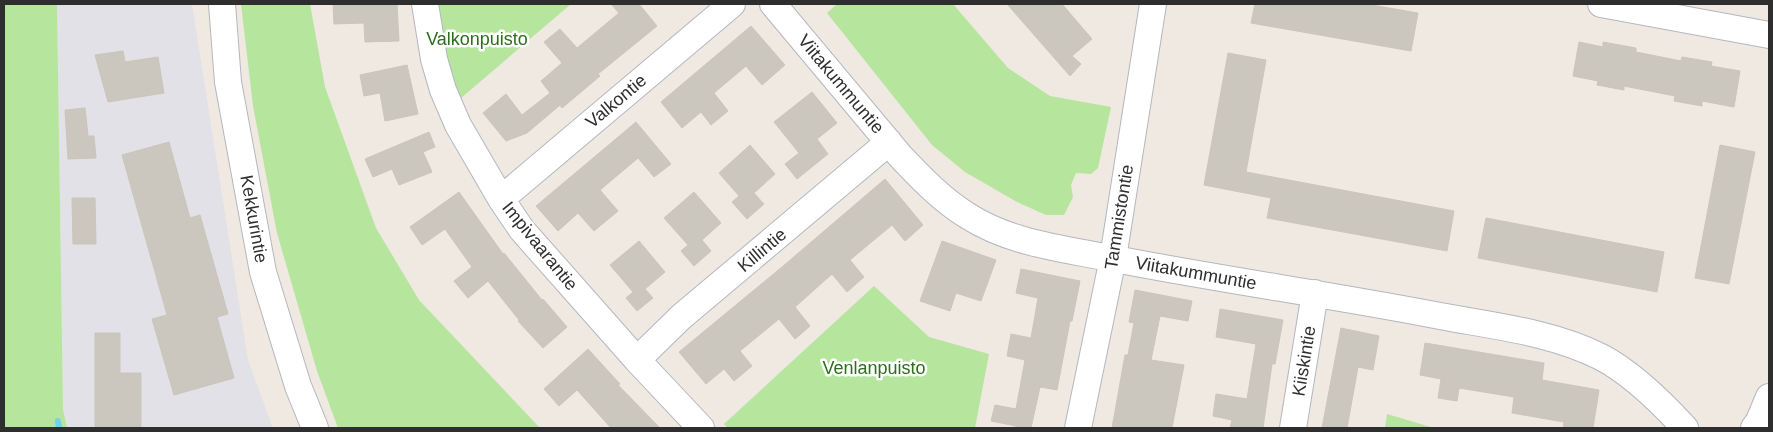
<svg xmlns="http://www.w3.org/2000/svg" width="1773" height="432" font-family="Arial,sans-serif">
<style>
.industrial{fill:#e3e1e8}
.green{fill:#b6e59e}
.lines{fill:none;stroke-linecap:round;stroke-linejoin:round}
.stream{stroke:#75cff0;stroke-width:6}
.building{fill:#cbc7bf;stroke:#cbc5ba}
.minor-casing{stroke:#b4b7c1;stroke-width:28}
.minor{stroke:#fff;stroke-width:26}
.labels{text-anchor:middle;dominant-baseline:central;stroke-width:5;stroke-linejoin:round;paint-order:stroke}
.park-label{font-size:18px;fill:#2c6e1b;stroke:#fff}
.street-label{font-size:18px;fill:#2e2e2e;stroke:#fff}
</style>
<rect width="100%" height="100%" fill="#efe9e1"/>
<path class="industrial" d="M57,4h135l56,356 25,68h-206l-4,-19z"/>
<path class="green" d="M4,4h53l6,405 4,19h-63z
M241,4h69l15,83 51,141 43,72 121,128h-202l-21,-57 -40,-138 -24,-127z
M438,4h133l-110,94 -16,-41z
M837,4h116l55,64 42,28 61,11 -13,61 -7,6 -15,-1 -5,12 2,12 -9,18h-18l-29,-13 -52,-30 -33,-27 -105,-132z
M874,286l55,51 60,17 -14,74h-247l-4,-4z
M1387,414l47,14h-49z"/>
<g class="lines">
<path class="stream" d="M58,421l1,7"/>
</g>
<path class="building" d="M333,4h64l2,37 -34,1 -1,-19 -30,1z
M611,4h28l18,22 -59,48 2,2 -38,32 -2,-3 -33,28 -21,8 -23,-28 23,-19 16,21 28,-22 -9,-12 21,-18 -18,-21 16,-13 17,19 42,-35z
M1007,4h55l30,35 -20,17 9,8 -11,12z
M1255,4h111l52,9 -7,38 -160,-28z
M751,26l34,39 -23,20 -16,-19 -32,27 14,18 -17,14 -10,-13 -19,16 -21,-26z
M1579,42l24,5v-5l33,6v4l45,9 1,-4 30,5 -1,4 29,5 -6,36 -32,-6v5l-28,-5 1,-5 -51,-10v4l-27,-5 1,-4 -25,-5z
M123,51l2,11 33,-5 6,36 -56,9 -13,-47z
M1228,53l38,7 -20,112 208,39 -7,40 -180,-33 4,-20 -67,-13z
M407,65l11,49 -33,7 -5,-28 -16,3 -4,-21z
M812,92l25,31 -20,16 11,15 -31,25 -12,-15 14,-11 -25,-31z
M85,108l3,28h6l2,22 -28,1 -3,-49z
M636,122l35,42 -17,13 -16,-19 -38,32 18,21 -24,20 -16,-18 -20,18 -22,-25z
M429,132l6,15 -12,5 9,20 -33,13 -7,-16 -19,8 -8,-18z
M169,142l21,76 10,-3 28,99 -11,3 17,61 -60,17 -22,-76 15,-4 -45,-160z
M750,145l25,29 -21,19 10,11 -17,15 -15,-17 7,-6 -20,-23z
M1720,145l35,7 -26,132 -34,-6z
M885,179l38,46 -18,16 -13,-16 -42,35 14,17 -17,15 -15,-18 -37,33 15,19 -15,13 -16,-20 -39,32 12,15 -18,15 -10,-12 -18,15 -27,-32 103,-85z
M459,192l44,62 1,-1 38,47 1,-1 24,28 -24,21 -25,-27 1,-1 -31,-39 -20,17 -14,-17 18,-14 -27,-38 -23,16 -12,-18z
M694,192l27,31 -19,17 9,11 -17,15 -13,-15 7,-6 -24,-27z
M72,198h23l1,46h-23z
M1486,218l178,34 -7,40 -179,-34z
M639,241l26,31 -20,17 8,9 -16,13 -11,-13 7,-6 -23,-27z
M942,241l54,19 -15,41 -25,-8 -6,18 -30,-10z
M1021,269l59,12 -8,40h-2l-13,69 -17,-3 -9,41h-15v-2l-25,-5 4,-16 21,4 9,-49 -18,-4 4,-22 20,4 7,-40 -22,-5z
M1135,290l57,11 -4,20 -28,-5 -9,44 33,5 -12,63h-60l13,-73h3l6,-32 -5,-1z
M1220,309l63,11 -8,44h-3l-9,64h-33l2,-8 -19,-4 3,-22 31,5 9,-55 -40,-7z
M1341,328l38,8 -6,34 -15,-3 -11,61h-25z
M95,333h25v40h21v55h-46z
M1425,343l119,20 -2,17 57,10 -6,38h-30l1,-6 -52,-9 2,-16 -55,-9 -2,13 -19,-3 3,-19 -21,-4z
M588,349l32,35 -2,1 42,43h-49l-34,-38 -18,16 -15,-17z"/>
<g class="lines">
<g class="minor-casing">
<path id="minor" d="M222,4l6,78 35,190 35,114 17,42
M425,4l9,55 9,31 15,35 43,74 21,31 115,130 64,68
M773,4l128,153c21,22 41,43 67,59 44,28 98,33 147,43 108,21 217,36 325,57 53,10 112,16 161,41 31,16 61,46 84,71
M1601,4l168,31
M501,199l231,-195
M637,360l44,-43 208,-175
M1078,428l35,-170 40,-254
M1293,428l22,-135
M1754,428l5,-7 10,-24"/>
</g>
<use href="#minor" class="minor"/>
</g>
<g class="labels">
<g class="park-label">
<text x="477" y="39">Valkonpuisto</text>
<text x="874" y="368">Venlanpuisto</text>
</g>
<g class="street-label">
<text transform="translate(841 84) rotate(50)">Viitakummuntie</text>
<text transform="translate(616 101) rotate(-40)">Valkontie</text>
<text transform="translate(1119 217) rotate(-81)">Tammistontie</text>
<text transform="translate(254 219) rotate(80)">Kekkurintie</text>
<text transform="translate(540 246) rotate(51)">Impivaarantie</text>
<text transform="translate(762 250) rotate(-40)">Killintie</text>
<text transform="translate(1196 273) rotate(10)">Viitakummuntie</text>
<text transform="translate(1304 361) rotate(-81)">Kiiskintie</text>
</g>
</g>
<rect width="1773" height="432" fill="none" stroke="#2e2e2e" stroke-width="10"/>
</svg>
